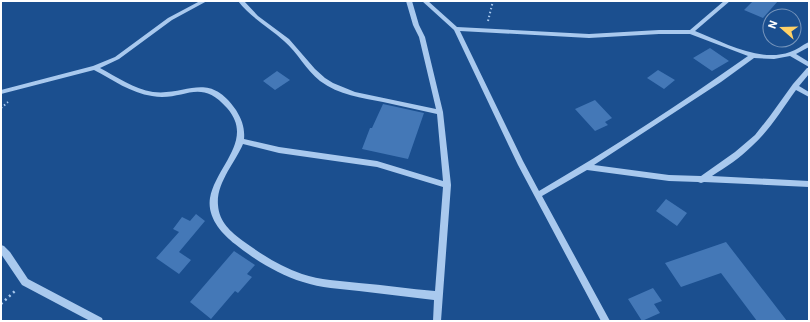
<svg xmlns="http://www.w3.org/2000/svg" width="810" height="322" font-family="Roboto,sans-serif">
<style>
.building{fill:#4478b7}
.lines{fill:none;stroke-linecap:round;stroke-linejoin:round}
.path-far1{stroke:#a9c9ee;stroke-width:2;stroke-dasharray:1.5 2.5;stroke-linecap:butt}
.path{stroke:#a9c9ee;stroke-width:2.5;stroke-dasharray:2 3.5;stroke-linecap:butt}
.minor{fill:#a9c9ee;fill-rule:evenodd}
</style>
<rect width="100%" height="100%" fill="#1b4f8f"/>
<path class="building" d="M753,1h25l-15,17 -19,-8z
M710,48l19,13 -17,10 -19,-13z
M658,70l17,10 -11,9 -17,-11z
M277,71l13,9 -15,10 -12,-9z
M595,100l17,18 -7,4 3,3 -13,6 -20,-22z
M383,104l41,9 -16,46 -46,-10 8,-21h2z
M666,199l21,14 -10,13 -21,-15z
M196,214l9,7 -26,31 12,8 -12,14 -23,-16 23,-26 -6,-3 9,-12 8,4z
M726,242l61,79h-30l-36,-48 -40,14 -16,-24z
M234,251l21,14 -8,9 5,3 -14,16 -3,-2 -24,28 -21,-17z
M653,288l9,13 -8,3 6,9 -18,8 -14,-22z"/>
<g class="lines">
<path class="path-far1" d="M488,21l5,-20
M1,108l7,-6"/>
<path class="path" d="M1,304l15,-14"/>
<path class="minor" d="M200,1h7l-35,19 -53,39 -19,9c17,9 34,21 53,24 35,4 55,-22 83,18 6,10 9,18 8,29l35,8 98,14 66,20 -6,-67c-18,-4 -36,-8 -54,-12 -21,-4 -44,-7 -63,-21 -14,-11 -22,-28 -36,-40 -15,-14 -33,-23 -46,-40h6l14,15 31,23 26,30 10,9 8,5 22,9 81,17 -17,-72 -6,-12 -7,-24h6l7,24 6,12 18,75 8,73 -10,136h-8l1,-21c-25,-3 -50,-6 -75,-9 -19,-2 -38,-3 -56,-9 -25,-8 -48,-22 -68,-38 -14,-11 -28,-27 -25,-46 6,-32 45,-58 17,-90 -28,-32 -43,-6 -75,-12 -21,-3 -39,-16 -58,-26l-93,24v-4l92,-24 22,-9 53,-39zM243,144l36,9 98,14 66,20 -8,104c-25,-2 -51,-6 -76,-8 -19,-2 -39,-3 -57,-9 -21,-7 -41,-20 -59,-33 -12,-9 -24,-19 -25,-36 -2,-22 17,-42 25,-61z
M422,1h6l29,26 132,7 70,-4h31l34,-29h6l-35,30c28,11 65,32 95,21 7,-2 12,-7 19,-10v5l-13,7 13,8v5l-19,-11 -16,3 -20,-1 -33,24 -127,83 75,10 32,1 34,-24 20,-17 15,-19 23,-32 14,-16h2v6l-10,12 10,6v5l-13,-7c-14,19 -26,40 -44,56 -12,12 -26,21 -40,30l97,5v6l-105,-5 -3,1 -3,-1 -29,-1 -82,-11 -45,26 68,125h-9l-83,-156 -64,-135zM460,31l129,7 70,-4h31l58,22c-68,48 -137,93 -209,135l-16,-30z
M1,245l3,1 6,6 18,27 74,39 1,3h-13l-68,-36 -21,-31z"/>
</g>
<rect width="810" height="322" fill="none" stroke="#ffffff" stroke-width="4"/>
<g transform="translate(782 28) rotate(290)"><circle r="19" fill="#1b4f8f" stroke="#7695bc"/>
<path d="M0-3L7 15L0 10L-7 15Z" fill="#ffd166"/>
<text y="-6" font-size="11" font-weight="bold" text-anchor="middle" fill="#ffffff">N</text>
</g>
</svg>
